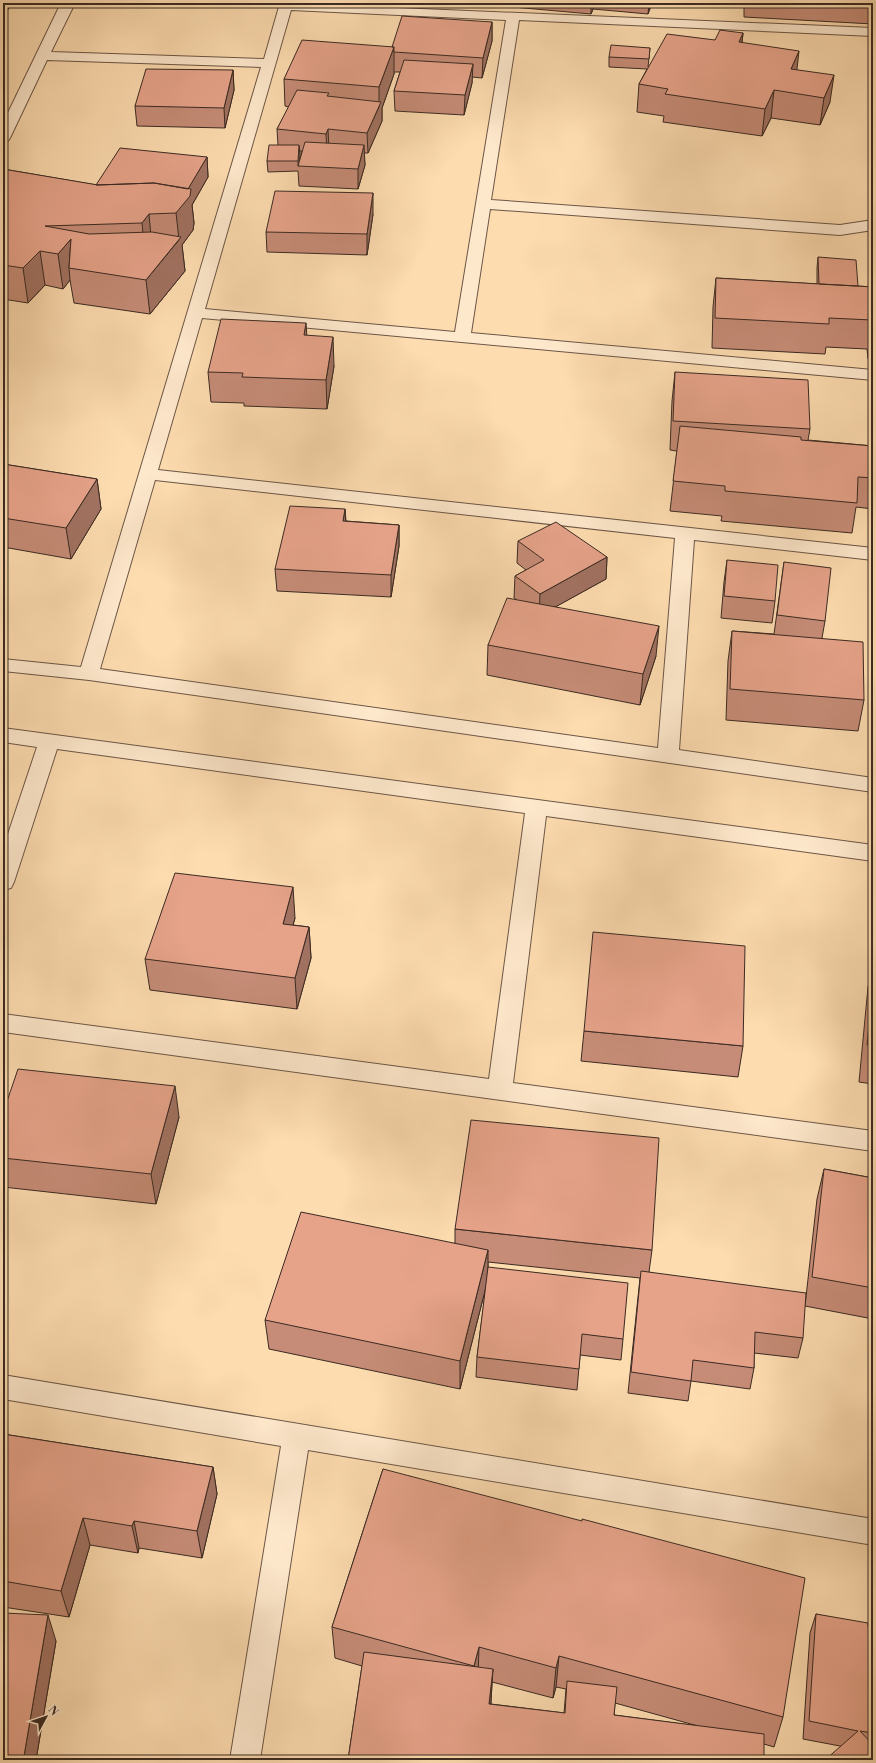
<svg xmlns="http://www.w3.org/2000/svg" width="876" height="1763" font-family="'Libre Bodoni',serif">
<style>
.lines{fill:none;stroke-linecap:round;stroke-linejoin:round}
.street-casing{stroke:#6c5646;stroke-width:2}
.street{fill:#fee8cc;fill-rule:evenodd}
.wall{fill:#c68c77;stroke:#3b2a22;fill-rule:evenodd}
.shaded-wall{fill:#a17261;stroke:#3b2a22}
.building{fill:#e6a38a;stroke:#3b2a22}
</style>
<rect width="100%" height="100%" fill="#fddcb0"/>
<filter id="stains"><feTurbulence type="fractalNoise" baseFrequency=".005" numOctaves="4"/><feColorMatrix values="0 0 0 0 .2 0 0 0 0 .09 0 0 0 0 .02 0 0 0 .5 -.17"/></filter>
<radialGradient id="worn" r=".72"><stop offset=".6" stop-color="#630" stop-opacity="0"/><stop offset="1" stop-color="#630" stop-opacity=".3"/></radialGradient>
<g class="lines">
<g class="street-casing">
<path id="street" d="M3,3h8l-3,6 -5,1z
M61,3h14l-24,49 213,7 16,-56 593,25v8l-354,-16 -28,180 349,25 33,-5v10l-33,5 -350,-26 -19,124 402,37v10l-671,-62 -44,152 715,78v12l-179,-20 -15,210 194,28v14l-784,-112 -86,-9v-12l78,8 180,-600 -214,-7 -37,78 -2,3 -5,1v-19zM291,10l215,10 -51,312 -250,-23zM155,480l520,58 -17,210 -558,-79z
M3,728l870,117v16l-327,-45 -33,267 360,48v20l-870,-119v-18l486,65 36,-266 -468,-64 -43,133 -3,6 -8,2v-41l34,-102 -34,-5z
M3,1375l870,144v26l-565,-95 -48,310h-30l51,-314 -278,-47z"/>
</g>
<use href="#street" class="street"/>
</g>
<path class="wall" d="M490,3h162l-4,11 -55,-5 -2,5 -101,-9z
M744,3h129v21l-129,-7z
M492,22v19l-10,37 -10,-1v6l-8,32 -69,-4 -1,-20 6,-19h-6v2l-12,34v13l-14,32h-4l1,12 -7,24 -59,-3 -1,-15 -30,1 -1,-11 11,-16 -1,-16 12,-22 -4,-1 -1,-27 108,-32zM300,151h2l-2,9z
M743,33l-1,10 54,27 34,32 -10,23 -49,-7 -9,18 -99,-14 1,-6 -27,-4 2,-28 8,-15 -38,-2v-10l41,-9 -2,19 67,-27z
M233,70l1,20 -9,38 -88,-2 -2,-20z
M207,157l1,20 -16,28 2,18 -1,7 -11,15 3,26 -35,43 -76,-11 -4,-23 -7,9 -18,-4 -17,18 -25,-4v-130l93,16z
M373,214l-6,41 -100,-3 -1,-20z
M818,257l40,29 15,1v72h-5l-1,-10 -41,-2 -1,7 -113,-6 1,-41 3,-29 101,6v-16z
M307,336l27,30 -7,43 -83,-3v-3l-33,-1 -3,-30z
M675,372l135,57 -2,11 65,6v63l-17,-2 -4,26 -131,-12 1,-5 -52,-5 7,-60 -7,-1 2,-49z
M3,464l94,15 4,30 -30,50 -68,-12z
M345,509l1,12 53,4v21l-8,51 -114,-6 -2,-22z
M518,541l89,16 -1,22 -51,28 101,49 -16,49 -153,-30 1,-30 29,-45 -3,-2 1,-22 11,-6 -9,-7z
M727,560l48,41 -3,22 -51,-5 3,-36z
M784,562l41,59 -3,17 42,62 -6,31 -132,-11 2,-59 4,-30 42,3z
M295,918l-2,7 16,2 2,31 -14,51 -147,-19 -5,-31z
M873,964v120l-14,-2 9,-95z
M584,1031l159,15 -5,31 -157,-16z
M3,1113l176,4 -23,87 -153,-17z
M824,1169l49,9v141l-68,-13 12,-107z
M455,1229l197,21 -3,22 154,66 -5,20 -44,-5v15l-4,21 -59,-8 -3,20 -60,-8 12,-115 -152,-16v8l135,69 -2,21 -41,-5 -3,35 -101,-13 1,-20 9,-70 -26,102 -191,-40 -4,-29 190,-77z
M3,1434l210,33 4,27 -15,64 -63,-10 -1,5 -48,-8 -21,72 -66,-10z
M383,1469l400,248 -9,30 -10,-3 -416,16 14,-94 -27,-8 -3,-31zM492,1682l61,16 3,-11 10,2 -2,24 -73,-9zM615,1703l83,23 -84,-11z
M3,1613l53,28 -20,119h-33z
M816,1614l57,14v132l-33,-14 -37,-7 7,-106z"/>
<path class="shaded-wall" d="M591,3h2v6l-2,5z
M649,3h3l-4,11z
M492,22v19l-10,37 1,-20z
M743,33l-3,27 -1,-18z
M394,47v27l-12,34v13l-14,32 -1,-20 12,-26v-20z
M799,51l-3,27 -5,-9z
M473,64l-1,19 -8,32 1,-20z
M233,70l1,20 -9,38 -1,-20z
M834,75l-4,27 -10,23 4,-27z
M774,90l-3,28 -9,18 3,-27z
M328,129l1,20 -2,5 -1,-20z
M299,145l1,10 -1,11h-1v-5z
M364,145l1,20 -7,24v-20z
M207,157l1,20 -16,28 2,18 -1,7 -11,15 3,26 -35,43 -4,-34 33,-40 -3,-27 8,-18z
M373,193v21l-6,41v-21z
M149,214l3,34 -7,9 -3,-34z
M71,239l-2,29 1,12 -7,9 -5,-35z
M40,251l5,34 -17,18 -5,-35z
M306,323l2,29 -4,-17z
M333,337l1,29 -7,43 -1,-29z
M4,400l3,21 -4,10v-30z
M97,479l4,30 -30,50 -5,-31z
M345,509l1,22 -3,-10z
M399,525v21l-8,51v-22z
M607,557l-1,22 -67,37 1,-22z
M659,626l-3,30 -16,49 3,-31z
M293,887l2,31 -10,36 -2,-30z
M309,927l2,31 -14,51 -2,-31z
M175,1086l4,31 -23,87 -5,-30z
M488,1250v29l-28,110v-28z
M213,1467l4,27 -15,64 -5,-27z
M83,1518l7,27 -21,72 -8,-26z
M134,1521l5,27 -1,5 -6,-27z
M48,1615l8,26 -20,119h-11l-1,-4z
M479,1647l-1,31 -4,-12z
M559,1656l-3,31 -3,11 3,-30z
M493,1669l-2,31 -3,34 1,-30z"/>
<path class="building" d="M402,16l90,6 -9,36 -89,-6v-5h-2z
M720,30l23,3 -4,9 60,9 -8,18 43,6 -10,23 -50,-8 -9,19 -100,-15 3,-5 -29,-5 28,-50 48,6z
M302,40l92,7 -15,40 -95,-8z
M611,45l39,3 -1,11 -40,-2z
M404,60l69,4 -8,31 -71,-4z
M146,69l87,1 -9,38 -89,-2z
M297,90l32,3 -2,3 54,6 -14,31 -39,-4 -2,5 -49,-5z
M305,142l59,3 -6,24 -60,-3z
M269,145h30l-1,16h-31z
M120,148l87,9 -19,32 -34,-6 -58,2z
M3,169l95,16 56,-2 37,6 -1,7 -14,17 -27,1 -7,9 -97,3 44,8 63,-2 29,5 -35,43 -77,-12 2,-29 -13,15 -18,-3 -17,17 -20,-3z
M275,191l98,2 -6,41 -101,-2z
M818,257l38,3 2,26 -39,-2z
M716,278l157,9v41l-1,-8 -43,-2v6l-114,-6z
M221,319l85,4 -2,12 29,2 -7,43 -84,-3 1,-4 -35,-1z
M675,372l133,8 2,49 -137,-8z
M680,426l121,11v3l72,6v32l-15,-1 -1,26 -132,-12v-5l-52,-5z
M3,464l94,15 -31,49 -63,-10z
M290,506l55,3 -2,12 56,4 -8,50 -116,-6z
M556,522l51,35 -67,37 -25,-18 29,-16 -26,-19z
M727,560l51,5 -3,36 -51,-5z
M784,562l47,6 -6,53 -48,-6z
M507,598l152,28 -16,48 -155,-29z
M732,631l131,11 1,58 -134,-11z
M175,873l118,14 -10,37 26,3 -14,51 -150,-19z
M593,932l152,14 -2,100 -159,-15z
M873,984v62l-6,-1z
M18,1069l157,17 -24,88 -148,-16v-45z
M471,1120l188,18 -7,112 -197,-21z
M824,1169l49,9v110l-61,-11z
M301,1212l187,38 -28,111 -195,-41z
M488,1267l140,16 -5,56 -41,-5 -3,35 -102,-12z
M641,1271l165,22 -3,45 -48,-6 -1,36 -61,-8 -2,21 -60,-9z
M3,1434l210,33 -16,64 -63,-10 -2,5 -49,-8 -22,73 -58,-10z
M383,1469l199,52v-2l223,59 -22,139 -224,-61 -3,12 -77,-21 -5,19 -142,-39z
M3,1613l45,2 -24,141 -21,-1z
M816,1614l52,9v4l5,1v105l-13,-2 13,14v15h-48l33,-29 -49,-10z
M364,1652l129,17 -4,35 76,9 2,-32 50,6 -3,28 150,19v26h-416z"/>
<rect width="876" height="1763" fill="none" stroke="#fddcb0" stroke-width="16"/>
<rect x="4" y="4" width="868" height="1755" fill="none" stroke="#3b2a22" stroke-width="2"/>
<rect x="8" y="8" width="860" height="1747" fill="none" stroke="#3b2a22"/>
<g transform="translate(46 1717) rotate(50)" stroke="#fee8cc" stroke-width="3" paint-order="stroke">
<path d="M0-3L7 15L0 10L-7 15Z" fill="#3b2a22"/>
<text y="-6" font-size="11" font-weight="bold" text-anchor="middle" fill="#3b2a22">N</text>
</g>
<rect width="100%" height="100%" filter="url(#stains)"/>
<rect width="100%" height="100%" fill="url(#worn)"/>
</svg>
